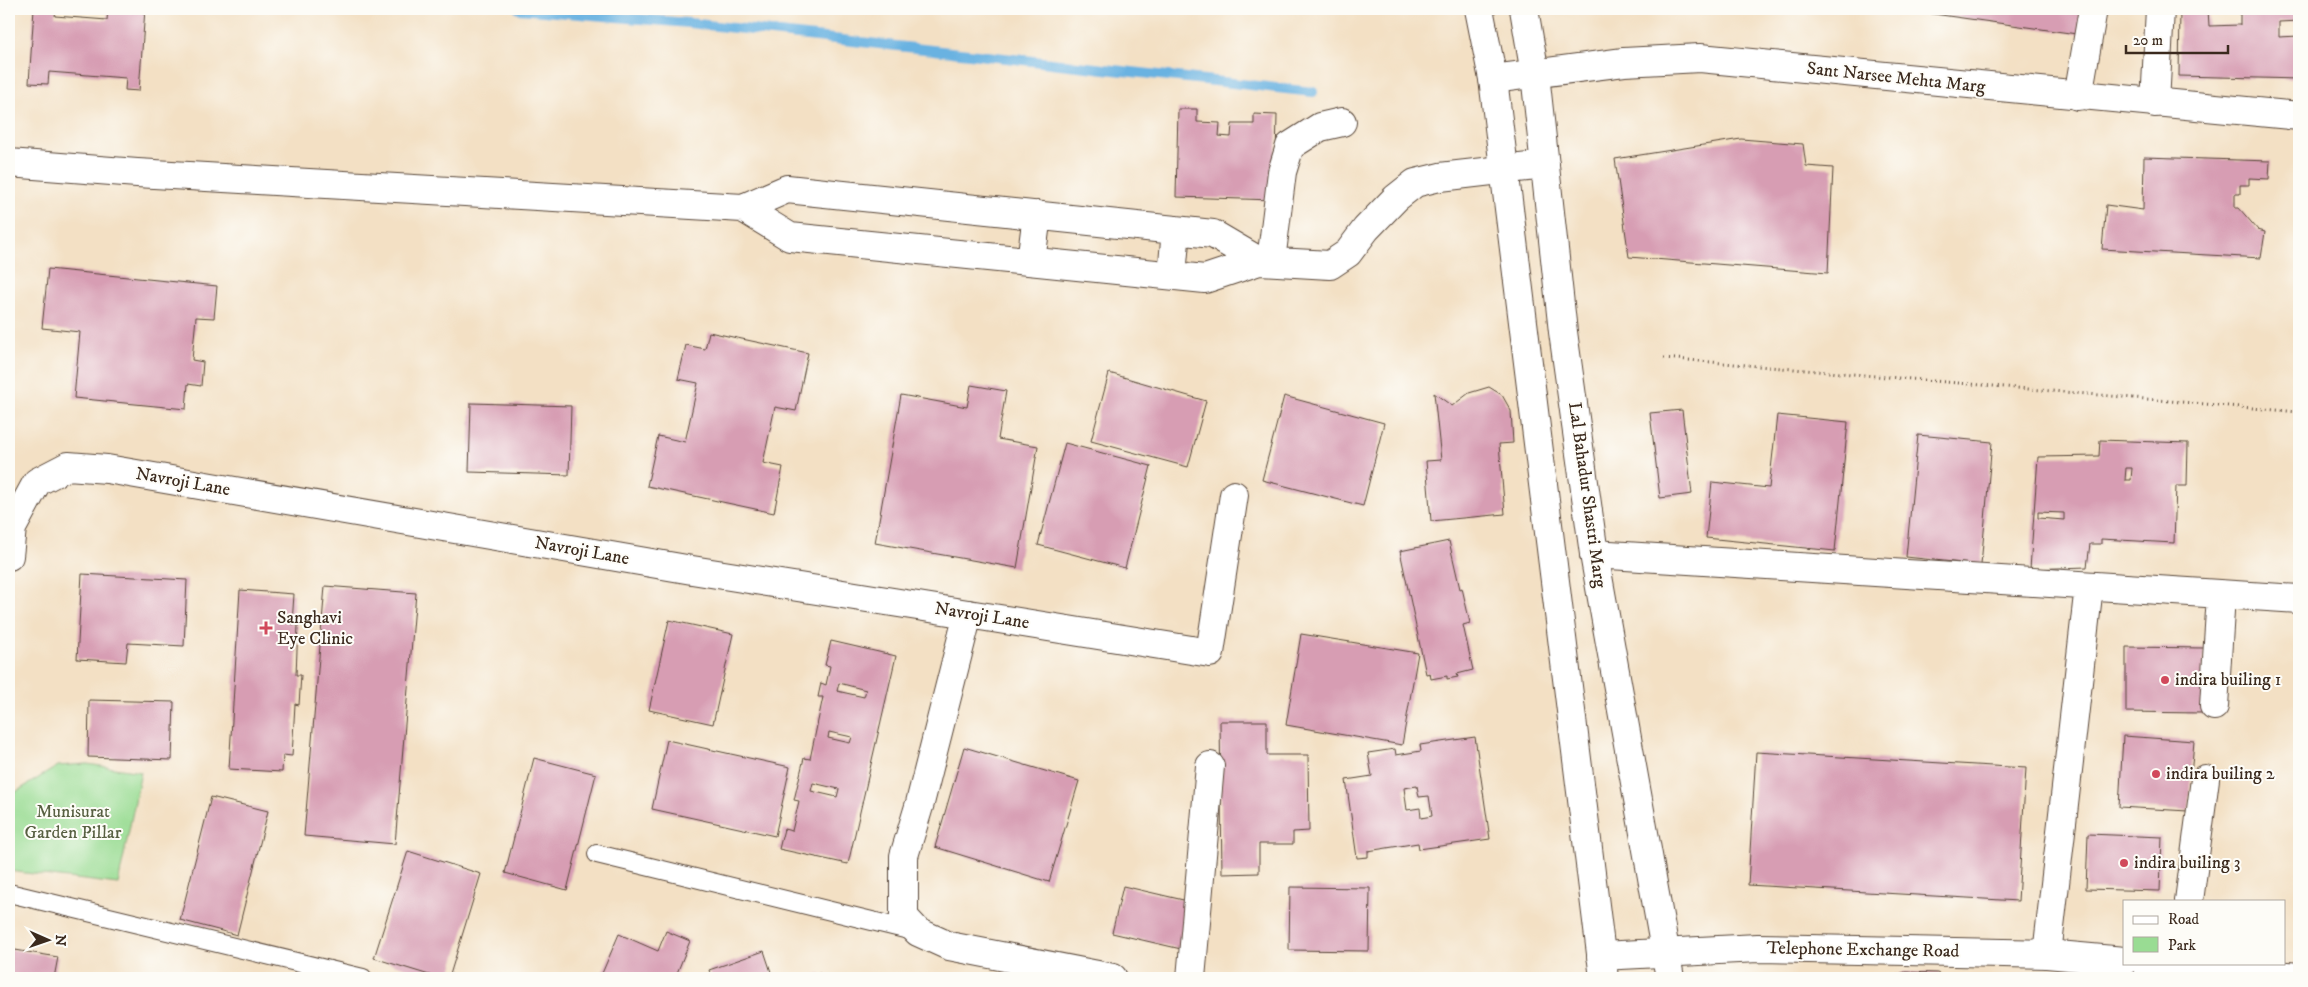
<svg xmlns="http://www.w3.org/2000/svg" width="2308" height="987" font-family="'IM FELL DW Pica',serif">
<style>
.green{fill:#99dc93;stroke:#6a8358}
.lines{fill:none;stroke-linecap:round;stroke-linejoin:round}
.stream{stroke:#69b2e1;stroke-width:10}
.building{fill:#d79db3;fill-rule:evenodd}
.lane-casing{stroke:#574537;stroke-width:20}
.street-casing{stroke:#574537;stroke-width:30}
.secondary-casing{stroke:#574537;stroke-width:30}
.primary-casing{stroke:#574537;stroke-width:30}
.path{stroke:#574537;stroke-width:3;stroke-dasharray:1 4;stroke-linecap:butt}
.lane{stroke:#fff;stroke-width:18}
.street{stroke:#fff;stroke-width:28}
.secondary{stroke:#fff;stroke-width:28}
.primary{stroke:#fff;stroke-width:28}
.poi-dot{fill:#d1495b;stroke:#fdfcf7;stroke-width:2}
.labels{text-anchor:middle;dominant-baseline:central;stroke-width:4;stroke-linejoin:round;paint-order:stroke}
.street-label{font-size:18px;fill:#3b2a1e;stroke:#fdfcf7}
.poi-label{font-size:18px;fill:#3b2a1e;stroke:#fdfcf7;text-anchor:start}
.park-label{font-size:18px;fill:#575f41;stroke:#fdfcf7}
</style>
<rect width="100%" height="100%" fill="#fdfcf7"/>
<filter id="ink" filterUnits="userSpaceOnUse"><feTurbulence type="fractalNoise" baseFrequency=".02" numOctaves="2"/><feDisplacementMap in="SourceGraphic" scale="10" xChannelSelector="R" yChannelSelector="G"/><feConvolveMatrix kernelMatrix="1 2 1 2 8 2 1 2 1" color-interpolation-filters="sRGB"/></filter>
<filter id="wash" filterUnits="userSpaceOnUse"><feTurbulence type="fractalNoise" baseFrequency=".0096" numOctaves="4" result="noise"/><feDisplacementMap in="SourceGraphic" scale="20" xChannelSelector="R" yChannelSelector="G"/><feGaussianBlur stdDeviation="1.12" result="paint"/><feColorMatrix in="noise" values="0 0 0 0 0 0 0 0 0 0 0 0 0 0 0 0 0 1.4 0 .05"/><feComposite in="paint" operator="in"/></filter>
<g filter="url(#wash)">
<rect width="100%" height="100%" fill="#f3e0c4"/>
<path class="green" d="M87,764l54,8 -23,112 -109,-13v-75l49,-30z"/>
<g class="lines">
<path class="stream" d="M519,9l170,14 624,69"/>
</g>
<g id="blocks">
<path class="building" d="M34,9h22l-1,7 52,4 1,-11h37l-6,82 -14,-1 1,-12 -77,-6 -1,12 -19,-1z
M1898,9h189l-3,26z
M2180,9h28l1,17 31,-1v-16h59v12l-20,1v15l20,-1v43l-120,-3z
M1178,109h19v13l23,1 -1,13 12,1 1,-13h22v-10l23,1 -2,85 -99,-3z
M1741,139l62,5 3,22 27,2 -5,105 -199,-16 -14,-98z
M2144,157l126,4 -1,18 -20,-1v7h-9v9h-5v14h4l19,22 7,2 -4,26 -159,-9 4,-44 37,5z
M48,269l169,17 -3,32 -18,-1 -4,43 11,2 -2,24 -13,-2 -2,25 -112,-11 6,-66 -38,-4z
M709,332l99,21 -12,58 -21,-4 -12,56 20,4 -9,46 -127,-27 11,-50 27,6 13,-59 -20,-4 8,-34 19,4z
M1109,373l97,28 -18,66 -97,-26z
M971,385l35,6 -8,48 40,7 -21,122 -142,-25 26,-148 66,12z
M1489,387l13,8 9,16 2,32 -14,1 6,70 -74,7 -5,-60 15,-1 -7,-67 18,13 17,-13z
M1284,396l100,27 -21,83 -101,-26z
M471,403l100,3 -2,69 -100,-3z
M1682,410l10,84 -32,4 -10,-85z
M1777,415l71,7 -13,129 -129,-13 6,-56 57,6z
M1918,435l74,7 -11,123 -75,-8z
M2100,440l88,3 -1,43h-11l-2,57 -73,-4v5h-11l-3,23 -57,2 8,-112 61,-1zM2126,468h6l-1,12h-6zM2038,512l26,1v7l-26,-2z
M1065,443l86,23 -26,102 -87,-23z
M1449,541l11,48 2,-1 8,35 -7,2 10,45 -16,4 1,3 -11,2v-3l-16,3 -1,-6 -4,1 -26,-123z
M82,574l105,6 -3,66 -56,-3 -2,19 -49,-3z
M325,586l91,7 -21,251 -91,-8z
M240,590l54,4 -2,30 6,1 -2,50h5l-2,30 -4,-1 -3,52 -9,-1 -1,17 -53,-3z
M669,620l64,14 -20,90 -64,-14z
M1301,634l117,19 -16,92 -116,-20z
M831,641l65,15 -48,208 -69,-15 5,-20 8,2 7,-30 -5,-1 10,-42 6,1 13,-62h-5l3,-14 5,2 4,-19 -5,-1zM839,683l27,7 -2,7 -27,-6zM829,732l23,5 -2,6 -22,-5zM813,783l26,6 -2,8 -26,-6z
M2126,647l78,1 -1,65 -77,-1z
M89,700l85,2 -2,58 -84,-3z
M1220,721h47v34h41l1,76 -16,1v12h-34v29l-37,1z
M2123,736l71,5 -6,70 -69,-4z
M1475,737l15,102 -71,10 -1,-6 -50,8v6l-11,1 -11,-78 26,-4 -4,-23 27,-4 1,6 25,-4 -1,-6zM1417,786l2,11 10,-1 3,20 -11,2 -1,-10 -13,2 -3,-22z
M667,740l123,27 -15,69 -123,-27z
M964,747l115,34 -30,101 -114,-35z
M1756,752l270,16 -8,133 -270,-16z
M534,758l62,16 -29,116 -62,-17z
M211,797l57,14 -31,124 -57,-15z
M2088,834l74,3 -2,54 -74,-2z
M408,851l73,23 -32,104h-10l-65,-20z
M1123,886l69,16 -11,47 -69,-16z
M1290,887l80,1 -1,63 -80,-1z
M666,931l24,10 -15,37h-75l19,-44 39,17z
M9,949l49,8 -4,21h-45z
M764,951l9,27h-61l-3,-8z
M1905,972l32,1 10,5h-61z
M820,973l2,5h-17z"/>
</g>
</g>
<g filter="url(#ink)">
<use href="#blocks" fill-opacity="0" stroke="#574537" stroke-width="1"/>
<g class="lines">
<g class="lane-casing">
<path id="lane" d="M597,854l320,78
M9,893l354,85"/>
</g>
<g class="street-casing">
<path id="street" d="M2078,96l15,-87
M2155,103l5,-94
M9,163l128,10 606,35 44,-19 426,45 46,27 71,4 18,-12 18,-24 30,-31 19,-15 25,-6 105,-12
M743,208l47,29 415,42 54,-18
M1031,261l6,-46
M1271,261l11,-89 8,-26 30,-19 22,-5
M1172,275l4,-45
M1594,554l705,45
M968,614l242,39 24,-158
M2214,706l7,-111
M2189,901l16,-122
M2047,954l42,-368
M1191,978l19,-212"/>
</g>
<g class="secondary-casing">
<path id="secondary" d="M1493,79l131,-17 76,-4 599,58
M9,556l3,-28 25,-46 31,-16 39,3 585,101 276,44 -48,189 -16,53v61l14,15 31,14 164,32
M1601,956l157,-8 289,6 77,7
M2145,963l154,14"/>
</g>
<g class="primary-casing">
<path id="primary" d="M1479,9l14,70 111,899
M1524,9l11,65 28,258 31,222 76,424"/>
</g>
<path class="path" d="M1664,358l635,54"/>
<use href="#lane" class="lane"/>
<use href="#street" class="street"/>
<use href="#secondary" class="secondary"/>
<use href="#primary" class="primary"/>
</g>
</g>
<g class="poi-dot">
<path d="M263.5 620.5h5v5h5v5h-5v5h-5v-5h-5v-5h5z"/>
<circle cx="2165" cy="680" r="5"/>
<circle cx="2156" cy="774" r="5"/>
<circle cx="2124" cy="863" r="5"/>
</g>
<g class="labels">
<g class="street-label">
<text transform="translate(1896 78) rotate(6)">Sant Narsee Mehta Marg</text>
<text transform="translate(183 482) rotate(10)">Navroji Lane</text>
<text transform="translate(1587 495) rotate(82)">Lal Bahadur Shastri Marg</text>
<text transform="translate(582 551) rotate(10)">Navroji Lane</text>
<text transform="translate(982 616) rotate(9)">Navroji Lane</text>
<text transform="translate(1863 950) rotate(1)">Telephone Exchange Road</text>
</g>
<g class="poi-label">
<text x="277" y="618">Sanghavi<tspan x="277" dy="21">Eye Clinic</tspan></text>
<text x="2175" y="680">indira builing 1</text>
<text x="2166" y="774">indira builing 2</text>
<text x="2134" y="863">indira builing 3</text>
</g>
<g class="park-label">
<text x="73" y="812">Munisurat<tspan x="73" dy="21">Garden Pillar</tspan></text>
</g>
</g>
<rect width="2308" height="987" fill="none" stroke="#fdfcf7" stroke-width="30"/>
<rect x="2123" y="900" width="162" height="65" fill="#fdfcf7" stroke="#afa8a0"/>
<rect x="2133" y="916" width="25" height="8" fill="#ffffff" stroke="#afa8a0"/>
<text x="2168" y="924" font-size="15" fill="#3b2a1e">Road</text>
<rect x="2133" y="937" width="25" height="15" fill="#99dc93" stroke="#afa8a0"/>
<text x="2168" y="950" font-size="15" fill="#3b2a1e">Park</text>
<g transform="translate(48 940) rotate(92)" stroke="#fdfcf7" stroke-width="4" paint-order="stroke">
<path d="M0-4L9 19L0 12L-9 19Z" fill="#3b2a1e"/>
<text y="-8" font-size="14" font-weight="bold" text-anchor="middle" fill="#3b2a1e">N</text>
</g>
<path d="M2126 45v8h102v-8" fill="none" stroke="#3b2a1e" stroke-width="2.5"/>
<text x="2133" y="45" font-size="15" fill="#3b2a1e" stroke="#fdfcf7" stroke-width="4" paint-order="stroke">20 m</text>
</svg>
